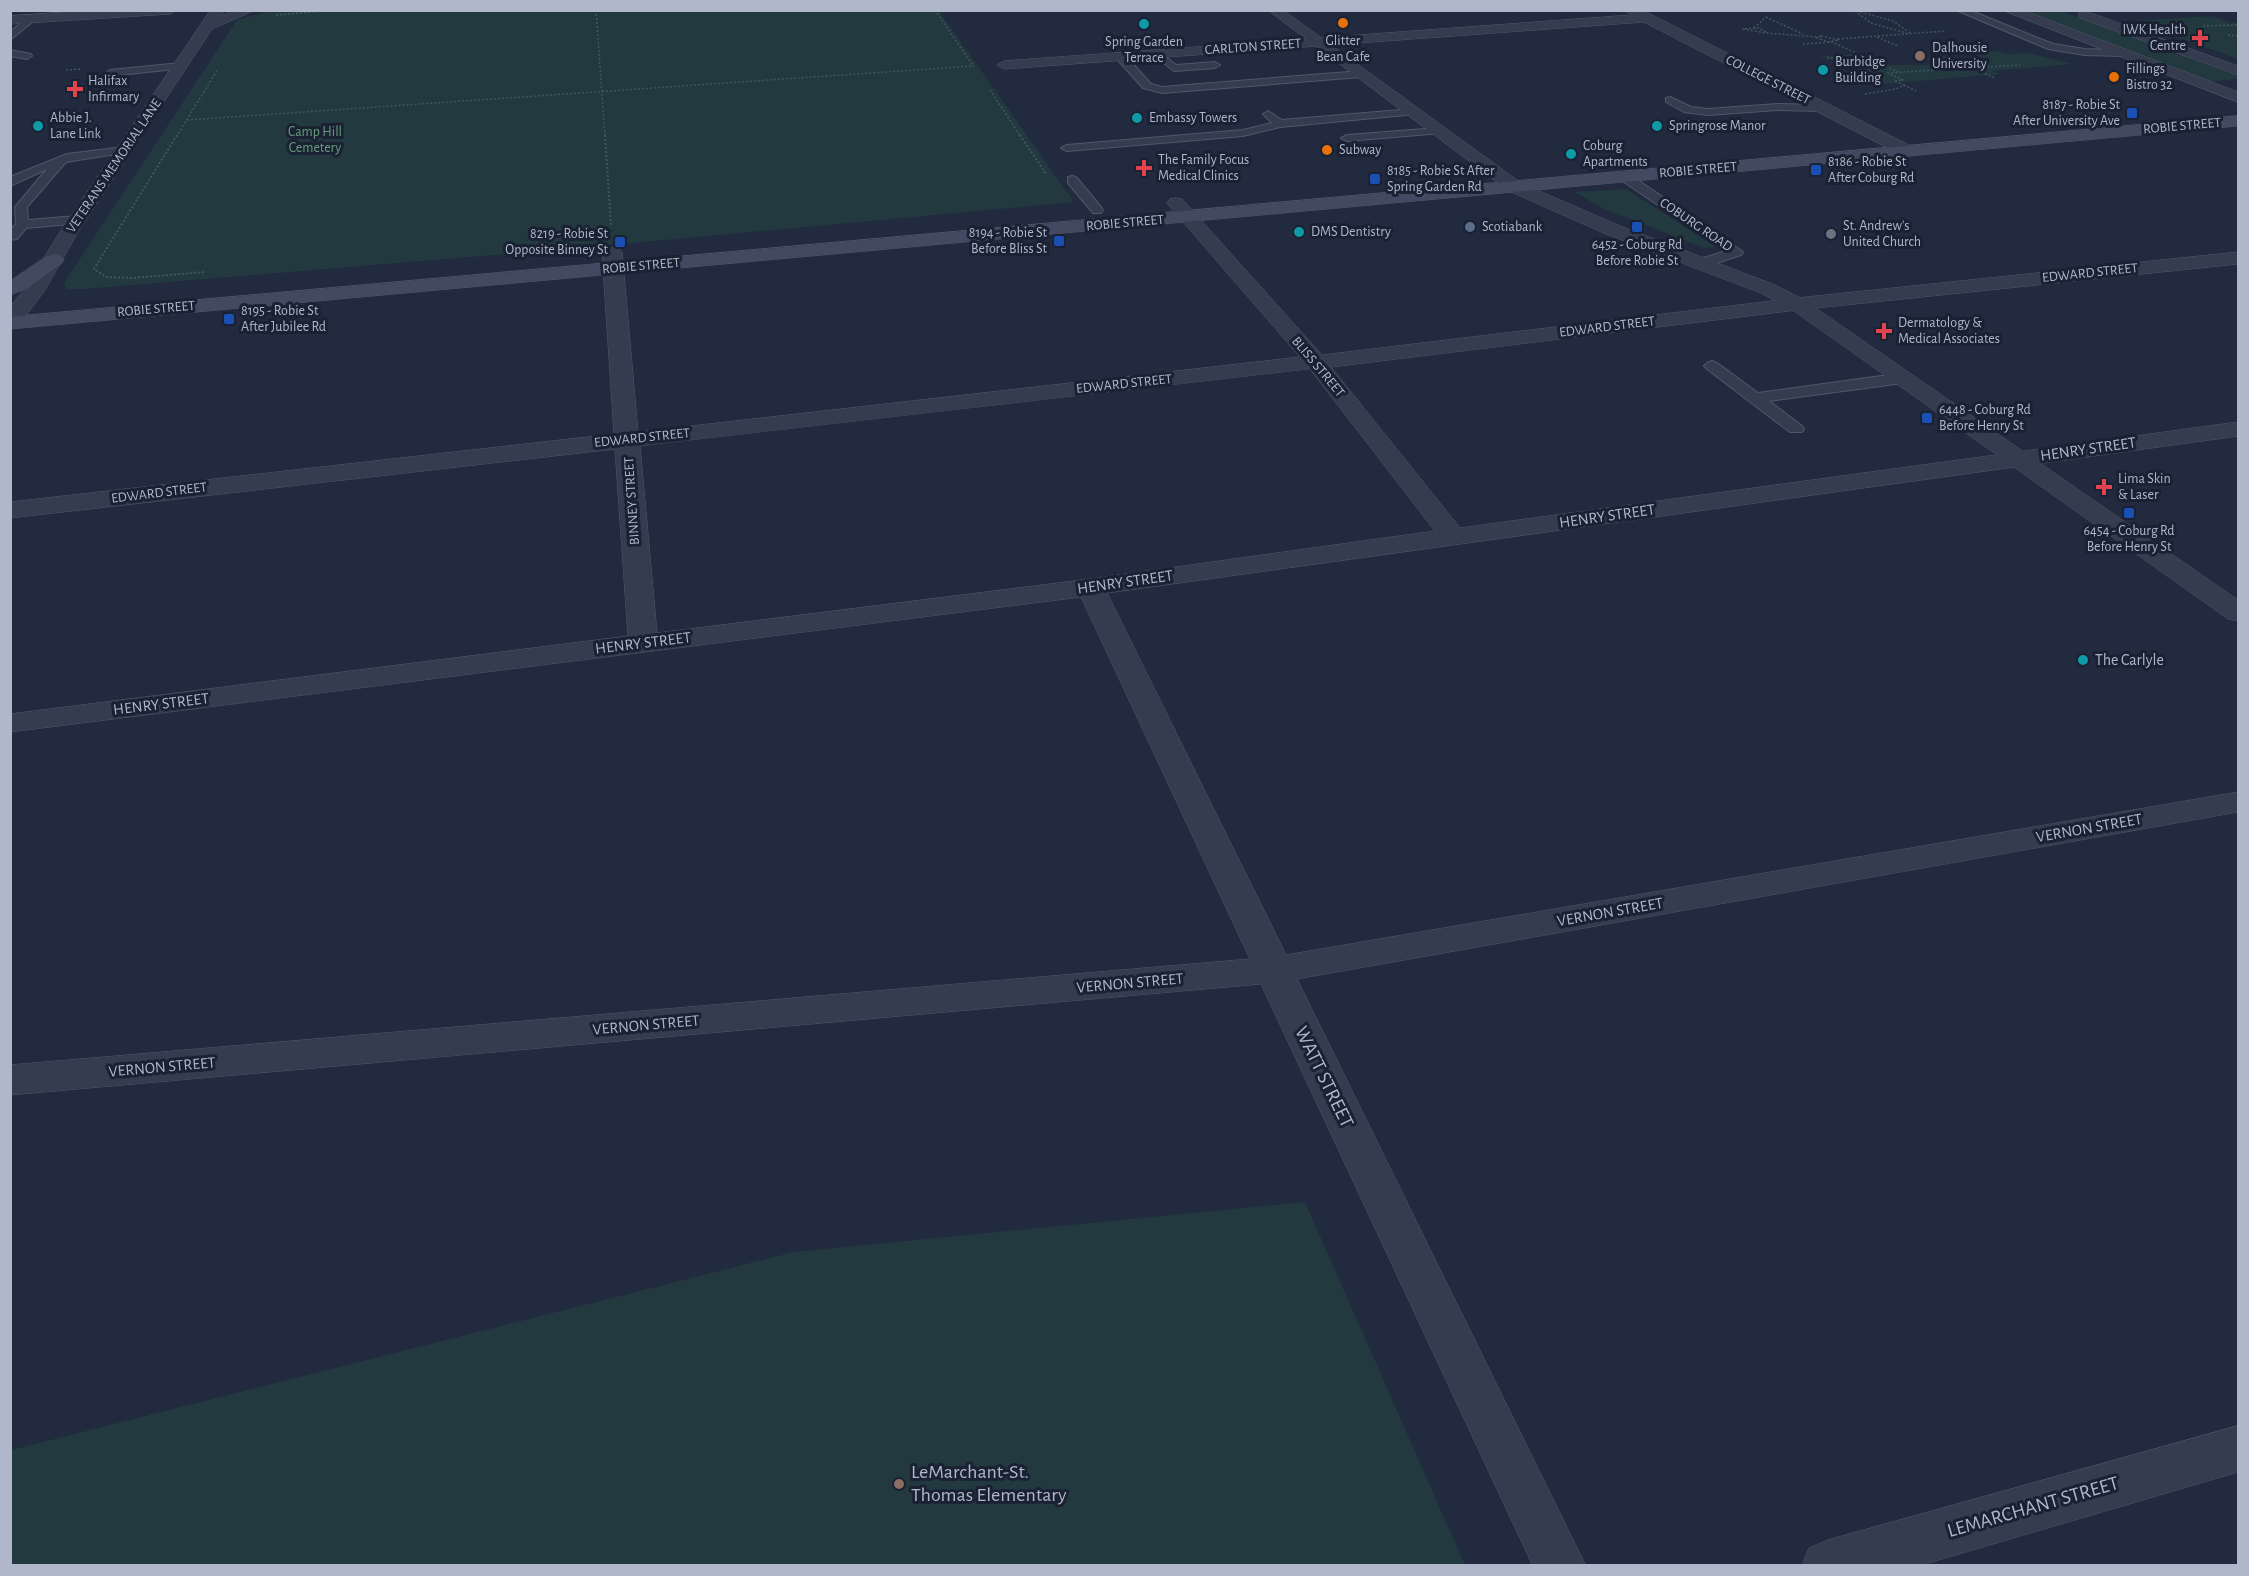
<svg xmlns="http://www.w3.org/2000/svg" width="2249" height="1576" font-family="'Alegreya Sans',sans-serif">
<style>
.green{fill:#233940}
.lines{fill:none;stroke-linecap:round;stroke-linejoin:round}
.service-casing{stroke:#505769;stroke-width:2}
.minor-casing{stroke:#505769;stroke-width:1}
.tertiary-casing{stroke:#505769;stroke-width:1}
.secondary-casing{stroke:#505769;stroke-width:1}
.path-far1{stroke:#41565d;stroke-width:1.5;stroke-dasharray:2 2;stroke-linecap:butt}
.path{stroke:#41565d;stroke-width:2;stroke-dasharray:2 2;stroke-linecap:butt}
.service{fill:#353c4f;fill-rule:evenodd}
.minor{fill:#353c4f;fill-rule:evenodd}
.tertiary{fill:#353c4f;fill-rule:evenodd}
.secondary{fill:#424a62;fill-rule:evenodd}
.food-dot{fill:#e8710a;stroke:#1a2133;stroke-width:2}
.culture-dot{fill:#0f9aa8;stroke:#1a2133;stroke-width:2}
.health-dot{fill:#e0444e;stroke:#1a2133;stroke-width:2}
.education-dot{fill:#8d6e63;stroke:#1a2133;stroke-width:2}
.transit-dot{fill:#1a4fb4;stroke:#1a2133;stroke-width:2}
.service-dot{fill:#5c6f8a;stroke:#1a2133;stroke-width:2}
.worship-dot{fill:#6b7280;stroke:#1a2133;stroke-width:2}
.labels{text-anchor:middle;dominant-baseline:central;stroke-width:6;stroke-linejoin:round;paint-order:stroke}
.far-poi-label{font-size:14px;fill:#b0b7ca;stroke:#1a2133;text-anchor:start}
.far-street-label{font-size:14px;fill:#b0b7ca;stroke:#1a2133}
.far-park-label{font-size:14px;fill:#659e7a;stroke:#1a2133}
.street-label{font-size:16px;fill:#b0b7ca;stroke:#1a2133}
.poi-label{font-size:16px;fill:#b0b7ca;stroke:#1a2133;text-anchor:start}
.near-street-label{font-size:20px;fill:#b0b7ca;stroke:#1a2133}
.near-poi-label{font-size:20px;fill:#b0b7ca;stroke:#1a2133;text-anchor:start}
</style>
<rect width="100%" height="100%" fill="#212a3f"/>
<path class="green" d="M299,11h640l135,191 -496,46 -494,41h-17l-3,-6 173,-263 29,-8z
M2019,11h42l177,65v3l-31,3z
M2212,16l19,7 7,-1v37l-105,-38z
M1997,51l8,3 22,-1 46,11 -81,7 7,3 -115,10 -61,-28 35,-2 25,11h46l3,-3 -7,-4 23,-2 15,7 24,-2 -18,-8z
M1626,189l90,58 -12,1 -104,-41 -25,-15z
M1305,1202l160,363h-1454v-115l783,-198z"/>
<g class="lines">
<g class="service-casing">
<path id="service" d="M1956,10h13l84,34 32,5 37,1 5,3 -5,3 -37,-1 -37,-6z
M28,17l8,2 -26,21v-8z
M10,50l21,4 1,2 -5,3 -17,-3z
M1158,51l18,14 39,-3 5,3 -5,3 -41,3 -19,-15 -2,-2z
M1117,55h8l26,29 11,3 199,-16 5,3 -5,3 -199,16 -19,-5 -26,-29z
M181,63l5,3 -1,2 -75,8 -5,-3 5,-3z
M1670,97l21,10 17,2 69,-5 45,1 5,3 -5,3 -45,-1 -69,5 -24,-3 -18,-10v-4z
M1412,109l4,1v4l-136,13 -37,9 -176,15 -6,-3 6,-3 176,-15 29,-7 -9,-9 5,-3 14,9z
M1438,128l4,1v4l-95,8 -6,-3 6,-3z
M124,147l4,1v4l-62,10 -39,45 1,13 49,-4 6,4 -1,3 -56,5 -9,11 -7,1v-10l6,-6 -1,-17 32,-38 -37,17v-9l57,-23z
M1625,173l4,1 114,78 -2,3 -34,11h-10l-2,-3 2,-3 29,-9 -105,-71 -2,-3z
M1072,176l4,1 25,30 2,3 -2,3h-8l-25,-30v-6z
M1712,361l5,2 41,30 145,-20 8,5 -8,5 -134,18 33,25 2,3 -2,3h-12l-83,-63 -3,-3 3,-3z"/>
</g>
<g class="minor-casing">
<path id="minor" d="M1625,10h17l269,136 2,4 -2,4h-12l-255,-132 -640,47 -7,-4 7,-4 627,-46z
M1176,198l6,1 140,156 475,-57 441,-46v12l-441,46 -466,57 129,161 778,-106v14l-1131,157 179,362 952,-163v20l-941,167 289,587h-53l-272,-582 -1251,111v-30l1240,-106 -169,-362 -1071,135v-18l618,-78 -13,-187 -605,69v-16l604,-68 -12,-182 3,-4h14l3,4 16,180 662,-75 -130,-150 -3,-4 3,-4zM1310,369l125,162 -345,48 -433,54 -17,-187z
M2238,1426v46l-320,94h-116l7,-18 19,-8z"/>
</g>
<g class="tertiary-casing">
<path id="tertiary" d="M97,10h79l-6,4 -160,10v-8z
M211,10h13l-3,6 14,-6h20l-43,19 -134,203 -33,58 -27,36 -8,1v-20l16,-20 34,-55z
M1268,10h15l238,173 99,43 155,59 29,15 434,300v21l-10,-2 -438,-311 -29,-15 -155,-59 -97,-43z
M2002,10h20l216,82v10z
M2085,11l153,55v9l-158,-57 -2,-3 2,-3z"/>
</g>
<g class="secondary-casing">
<path id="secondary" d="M2238,116v10l-2228,203v-12z
M54,254l7,2 3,4 -3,4 -33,24 -18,7v-14l37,-25z"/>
</g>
<path class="path-far1" d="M596,10l9,127
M935,10l39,57
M1855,11l16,12 35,10
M1857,11l36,10 17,12
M276,15l60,-5
M2203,26l35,-1
M1754,28l12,-11 37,17
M1766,32l-7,-4 -16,1 23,4 53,4
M2228,35l10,1
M1821,36l18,4 -10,2 -12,-4z
M1877,37l21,9
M1838,39l107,-8
M1803,44l29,-2 66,30
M1827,58l32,-2
M1974,69l21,9
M66,70l16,-1
M1904,85l12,6
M990,90l31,47
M1865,94l31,-5 8,-4 -10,-4 9,-1 -15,-7 132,-8
M187,120l786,-54
M176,137l42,-68"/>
<path class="path" d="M177,135l-83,134 12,8 26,1 73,-6
M605,135l6,90
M1020,135l26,39"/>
<use href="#service" class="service"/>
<use href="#minor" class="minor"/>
<use href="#tertiary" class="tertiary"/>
<use href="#secondary" class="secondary"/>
</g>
<g class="food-dot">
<circle cx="1343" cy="23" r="6"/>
<circle cx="2114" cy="77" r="6"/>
<circle cx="1327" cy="150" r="6"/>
</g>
<g class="culture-dot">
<circle cx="1144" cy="24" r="6"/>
<circle cx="1823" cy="70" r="6"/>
<circle cx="1137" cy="118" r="6"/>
<circle cx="38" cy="126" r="6"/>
<circle cx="1657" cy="126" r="6"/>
<circle cx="1571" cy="154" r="6"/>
<circle cx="1299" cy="232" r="6"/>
<circle cx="2083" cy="660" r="6"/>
</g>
<g class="health-dot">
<path d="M2197 29h6v6h6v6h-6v6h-6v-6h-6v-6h6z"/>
<path d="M72 80h6v6h6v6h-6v6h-6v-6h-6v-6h6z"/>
<path d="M1141 159h6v6h6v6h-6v6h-6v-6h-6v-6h6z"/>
<path d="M1881 322h6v6h6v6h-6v6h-6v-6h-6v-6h6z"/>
<path d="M2101 478h6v6h6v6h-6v6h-6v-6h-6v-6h6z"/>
</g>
<g class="education-dot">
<circle cx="1920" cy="56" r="6"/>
<circle cx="899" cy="1484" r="6"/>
</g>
<g class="transit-dot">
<rect x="2126" y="107" width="12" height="12" rx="3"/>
<rect x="1810" y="164" width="12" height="12" rx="3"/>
<rect x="1369" y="173" width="12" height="12" rx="3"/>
<rect x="1631" y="221" width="12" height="12" rx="3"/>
<rect x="1053" y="235" width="12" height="12" rx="3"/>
<rect x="614" y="236" width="12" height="12" rx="3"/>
<rect x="223" y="313" width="12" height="12" rx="3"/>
<rect x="1921" y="412" width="12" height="12" rx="3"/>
<rect x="2123" y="507" width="12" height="12" rx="3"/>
</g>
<circle class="service-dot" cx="1470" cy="227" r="6"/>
<circle class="worship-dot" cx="1831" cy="234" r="6"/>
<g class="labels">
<g class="far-poi-label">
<text x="2186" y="30" text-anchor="end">IWK Health<tspan x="2186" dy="16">Centre</tspan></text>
<text x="1343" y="41" text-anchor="middle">Glitter<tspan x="1343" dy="16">Bean Cafe</tspan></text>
<text x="1144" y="42" text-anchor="middle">Spring Garden<tspan x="1144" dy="16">Terrace</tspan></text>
<text x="1932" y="48">Dalhousie<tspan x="1932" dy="16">University</tspan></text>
<text x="1835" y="62">Burbidge<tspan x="1835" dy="16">Building</tspan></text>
<text x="2126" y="69">Fillings<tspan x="2126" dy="16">Bistro 32</tspan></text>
<text x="88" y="81">Halifax<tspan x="88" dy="16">Infirmary</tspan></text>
<text x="2120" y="105" text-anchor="end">8187 - Robie St<tspan x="2120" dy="16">After University Ave</tspan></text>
<text x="50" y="118">Abbie J.<tspan x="50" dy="16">Lane Link</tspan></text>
<text x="1149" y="118">Embassy Towers</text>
<text x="1669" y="126">Springrose Manor</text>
<text x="1583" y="146">Coburg<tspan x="1583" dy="16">Apartments</tspan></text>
<text x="1339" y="150">Subway</text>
<text x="1158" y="160">The Family Focus<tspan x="1158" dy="16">Medical Clinics</tspan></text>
<text x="1828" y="162">8186 - Robie St<tspan x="1828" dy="16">After Coburg Rd</tspan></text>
<text x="1387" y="171">8185 - Robie St After<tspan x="1387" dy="16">Spring Garden Rd</tspan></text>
<text x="1843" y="226">St. Andrew's<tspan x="1843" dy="16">United Church</tspan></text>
<text x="1482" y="227">Scotiabank</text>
<text x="1311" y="232">DMS Dentistry</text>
<text x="1047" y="233" text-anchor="end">8194 - Robie St<tspan x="1047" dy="16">Before Bliss St</tspan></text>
<text x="608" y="234" text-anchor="end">8219 - Robie St<tspan x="608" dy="16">Opposite Binney St</tspan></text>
<text x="1637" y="245" text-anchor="middle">6452 - Coburg Rd<tspan x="1637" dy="16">Before Robie St</tspan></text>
<text x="241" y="311">8195 - Robie St<tspan x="241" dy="16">After Jubilee Rd</tspan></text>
<text x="1898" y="323">Dermatology &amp;<tspan x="1898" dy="16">Medical Associates</tspan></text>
<text x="1939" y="410">6448 - Coburg Rd<tspan x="1939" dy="16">Before Henry St</tspan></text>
<text x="2118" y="479">Lima Skin<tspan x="2118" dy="16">&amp; Laser</tspan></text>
<text x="2129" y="531" text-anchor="middle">6454 - Coburg Rd<tspan x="2129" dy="16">Before Henry St</tspan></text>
</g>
<g class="far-street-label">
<text transform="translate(1253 47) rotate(-4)">CARLTON STREET</text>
<text transform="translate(1768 80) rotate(27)">COLLEGE STREET</text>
<text transform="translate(2182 126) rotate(-5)">ROBIE STREET</text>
<text transform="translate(114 166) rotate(-56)">VETERANS MEMORIAL LANE</text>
<text transform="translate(1698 170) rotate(-5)">ROBIE STREET</text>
<text transform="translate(1125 223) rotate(-5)">ROBIE STREET</text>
<text transform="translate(1696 225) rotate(34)">COBURG ROAD</text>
<text transform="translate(641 266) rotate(-5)">ROBIE STREET</text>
<text transform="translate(2090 273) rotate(-6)">EDWARD STREET</text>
<text transform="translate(156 309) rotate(-5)">ROBIE STREET</text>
<text transform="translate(1607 327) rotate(-7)">EDWARD STREET</text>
<text transform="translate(1318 367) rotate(50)">BLISS STREET</text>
<text transform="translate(1124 384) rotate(-6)">EDWARD STREET</text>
<text transform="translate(642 438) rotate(-6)">EDWARD STREET</text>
<text transform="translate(159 493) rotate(-7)">EDWARD STREET</text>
<text transform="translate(632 501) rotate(-94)">BINNEY STREET</text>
</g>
<g class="far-park-label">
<text x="315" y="132">Camp Hill<tspan x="315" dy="16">Cemetery</tspan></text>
</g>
<g class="street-label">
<text transform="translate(2088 449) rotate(-8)">HENRY STREET</text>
<text transform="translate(1607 516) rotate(-8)">HENRY STREET</text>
<text transform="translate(1125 582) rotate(-8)">HENRY STREET</text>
<text transform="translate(643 643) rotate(-7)">HENRY STREET</text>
<text transform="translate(161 704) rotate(-7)">HENRY STREET</text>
<text transform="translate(2089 828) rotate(-10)">VERNON STREET</text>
<text transform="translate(1610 912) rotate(-10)">VERNON STREET</text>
<text transform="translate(1130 983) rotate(-5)">VERNON STREET</text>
<text transform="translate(646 1025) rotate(-5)">VERNON STREET</text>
<text transform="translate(162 1067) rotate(-5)">VERNON STREET</text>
</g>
<g class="poi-label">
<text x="2095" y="660">The Carlyle</text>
</g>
<g class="near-street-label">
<text transform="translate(1324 1077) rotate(64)">WATT STREET</text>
<text transform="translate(2033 1507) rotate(-16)">LEMARCHANT STREET</text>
</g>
<g class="near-poi-label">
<text x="911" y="1472">LeMarchant-St.<tspan x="911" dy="23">Thomas Elementary</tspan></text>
</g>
</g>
<rect width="2249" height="1576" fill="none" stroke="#b0b7ca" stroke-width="24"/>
</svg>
